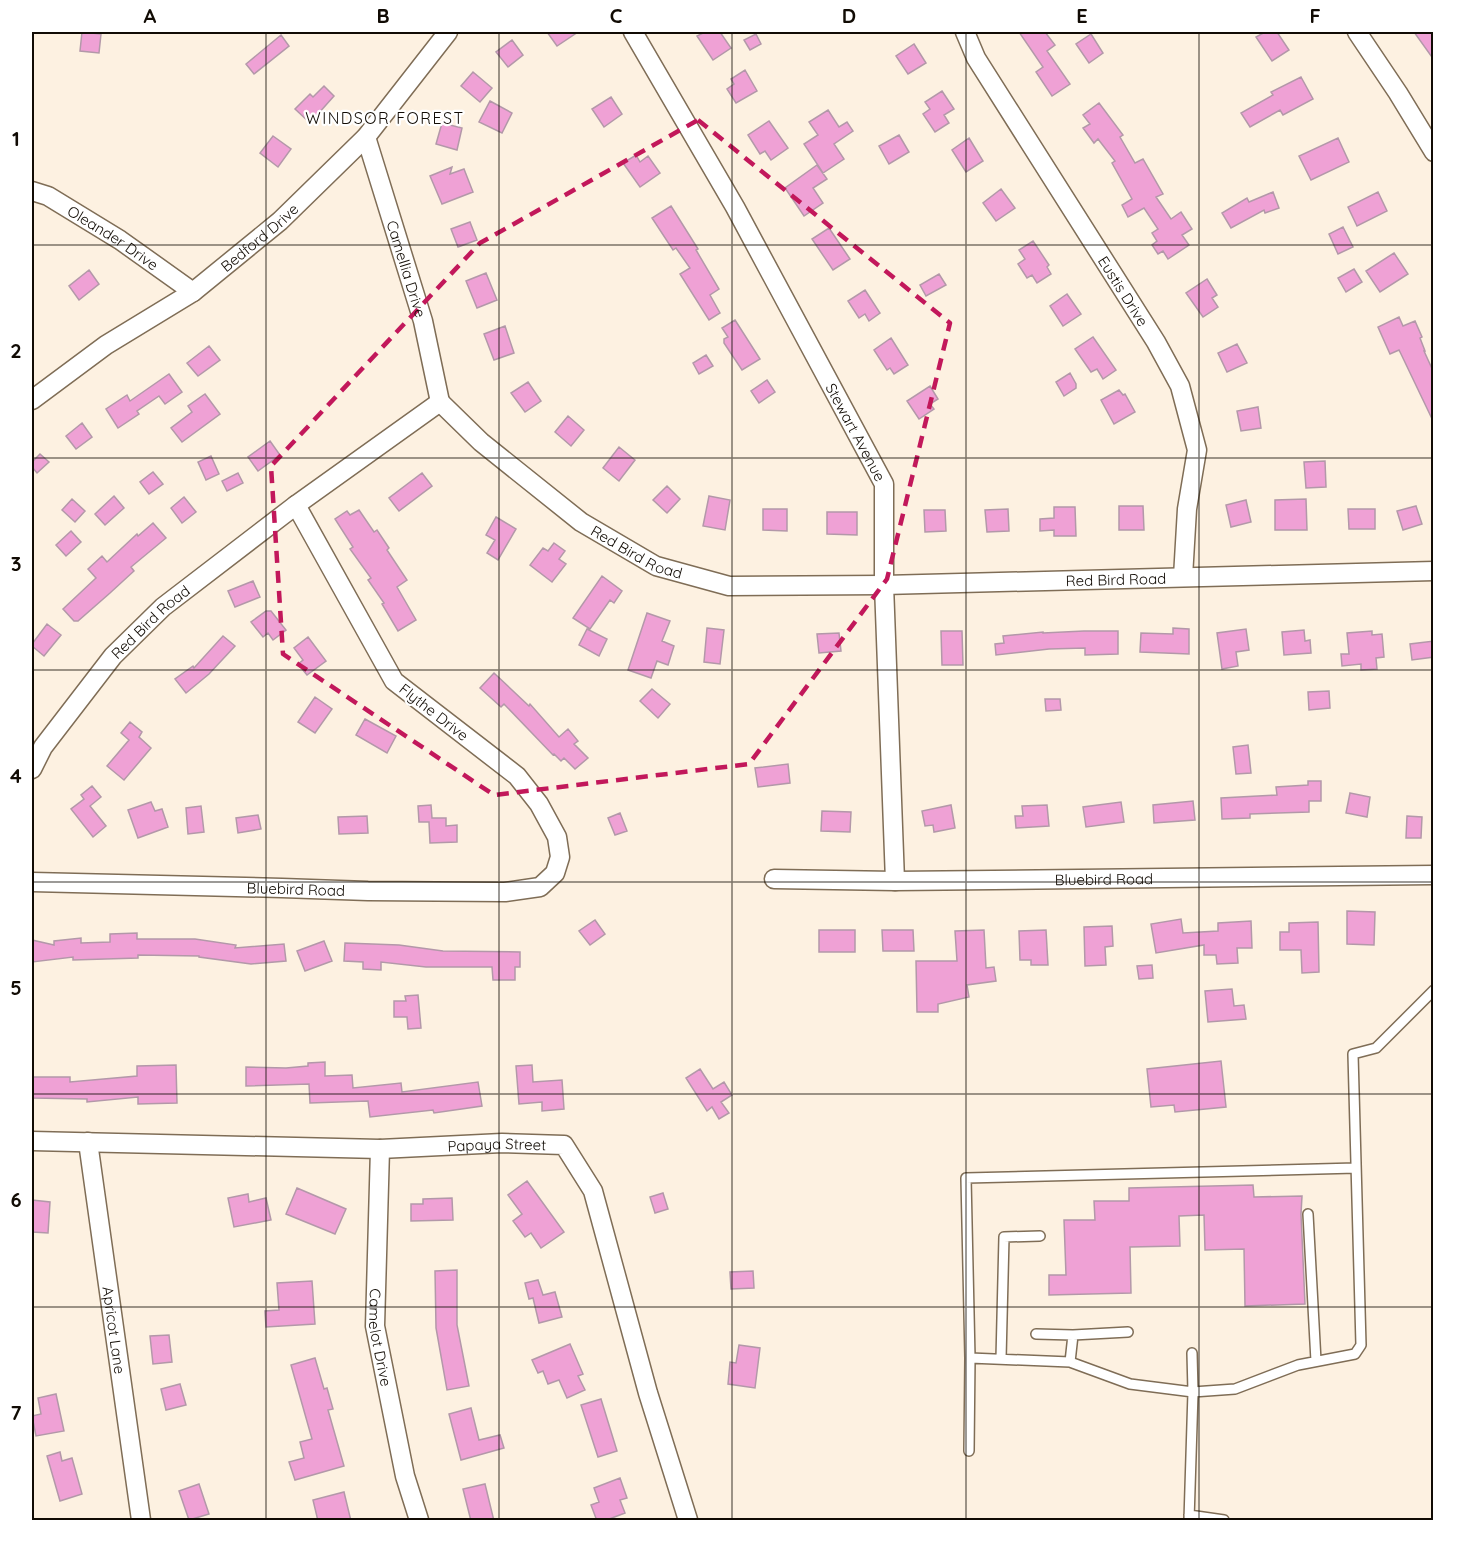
<svg xmlns="http://www.w3.org/2000/svg" width="1465" height="1552" font-family="Quicksand,sans-serif">
<style>
.building{fill:#efa1d5;stroke:#b398a9;stroke-width:1.5}
.lines{fill:none;stroke-linecap:round;stroke-linejoin:round}
.lane-casing{stroke:#7f6d56;stroke-width:12}
.street-casing{stroke:#7f6d56;stroke-width:21}
.lane{stroke:#fff;stroke-width:9}
.street{stroke:#fff;stroke-width:18}
.marked{fill:none;stroke:#c2185b;stroke-width:4.5;stroke-dasharray:12 8;stroke-linejoin:round}
.grid{fill:none;stroke:#110b04;stroke-width:1.5;stroke-opacity:0.55}
.labels{text-anchor:middle;dominant-baseline:central;stroke-width:4.5;stroke-linejoin:round;paint-order:stroke}
.street-label{font-size:15px;fill:#110b04;stroke:#fff}
.neighbourhood-label{font-size:16px;letter-spacing:1.5px;fill:#110b04;stroke:#fff}
.neatline{fill:none;stroke:#110b04;stroke-width:2}
.grid-label{font-size:20px;text-anchor:middle;font-weight:bold;fill:#110b04}
</style>
<rect width="100%" height="100%" fill="#fdf1e1"/>
<path class="building" d="M82,32l19,2 -2,19 -19,-2z
M547,32h31l-21,14z
M705,32h15l11,16 -18,12 -16,-24z
M1019,32h26l10,13 -8,6 23,33 -18,12 -16,-24 7,-5z
M1265,32h12l12,18 -17,11 -16,-24z
M1414,32h20v28z
M756,34l5,10 -11,6 -6,-10z
M1091,34l12,19 -14,10 -13,-19z
M281,35l8,11 -35,28 -8,-10z
M512,40l11,15 -15,12 -12,-15z
M914,44l12,19 -18,11 -12,-18z
M745,70l12,21 -21,12 -9,-14 7,-5 -3,-5z
M473,72l19,16 -12,14 -19,-16z
M1301,77l12,22 -30,16 -3,-5 -30,17 -9,-14 32,-18 -2,-3z
M324,86l10,10 -24,27 -15,-14 15,-15 3,3z
M942,91l12,18 -10,6 5,8 -14,9 -12,-18 7,-5 -5,-7z
M611,97l11,17 -18,13 -12,-18z
M490,101l22,12 -10,20 -23,-11z
M1099,103l24,32 -3,2 15,26 8,-4 20,35 -7,3 15,22 10,-7 11,17 -10,6 7,10 -21,14 -5,-8 -5,3 -6,-9 5,-4 -5,-8 6,-4 -14,-21 -16,9 -6,-12 10,-6 -20,-36 3,-2 -17,-22 -4,4 -11,-15 7,-4 -7,-9z
M828,110l11,17 8,-5 6,9 -19,13 10,15 -21,14 -19,-29 14,-9 -9,-13z
M769,121l19,27 -17,12 -6,-9 -5,3 -12,-19z
M442,123l20,5 -5,22 -21,-6z
M899,135l10,17 -20,12 -10,-18z
M273,136l18,13 -13,18 -18,-14z
M969,138l14,23 -17,11 -14,-22z
M1338,138l11,24 -38,18 -12,-24z
M636,155l4,7 8,-6 12,17 -20,14 -17,-24z
M817,165l10,14 -14,9 10,15 -19,13 -19,-28z
M452,167l-2,7 14,-5 9,23 -31,12 -12,-28z
M1001,189l14,19 -19,13 -13,-18z
M1273,192l6,16 -14,5 -1,-3 -33,18 -9,-15 25,-15 2,4z
M1378,192l9,19 -30,15 -9,-19z
M671,206l27,43 -2,1 23,39 -9,6 10,18 -11,7 -29,-46 10,-6 -14,-20 -3,2 -21,-32z
M470,222l7,18 -19,7 -7,-18z
M1343,227l10,20 -15,7 -9,-20z
M829,228l21,31 -17,11 -21,-31z
M1033,241l16,24 -2,2 4,7 -14,9 -5,-8 -5,3 -9,-14 7,-5 -6,-9z
M1394,253l14,21 -28,18 -14,-21z
M1354,269l8,13 -16,10 -8,-14z
M89,270l10,14 -20,16 -10,-14z
M486,273l11,27 -20,8 -11,-27z
M939,274l7,11 -20,11 -6,-11z
M1207,279l10,16 -5,3 6,9 -15,10 -17,-24z
M865,290l15,23 -11,8 -4,-7 -6,4 -11,-17z
M1067,294l14,20 -18,12 -13,-20z
M1399,317l4,9 12,-5 7,16 -2,1 5,13h-1l10,22v50l-33,-69 -2,-4 -9,4 -12,-27z
M735,320l25,39 -18,11 -18,-27v-4l4,-2 -6,-9z
M505,326l9,27 -20,7 -10,-26z
M1093,337l23,33 -13,9 -6,-10 -6,3 -16,-23z
M891,338l17,27 -14,9 -4,-6 -3,2 -13,-20z
M1237,344l10,19 -20,9 -9,-19z
M209,346l11,14 -22,16 -11,-13z
M706,355l7,11 -14,8 -6,-11z
M1070,373l6,11v4l-12,8 -8,-14z
M169,374l13,18 -17,12 -6,-8 -22,15 2,3 -21,14 -12,-19 21,-14 3,6z
M767,380l8,12 -16,11 -8,-12z
M528,382l13,19 -16,11 -14,-19z
M930,386l8,13 -8,5 4,5 -15,10 -12,-18z
M1119,390l4,5 2,-1 10,18 -21,12 -13,-24z
M205,394l15,20 -38,28 -11,-14 21,-16 -4,-6z
M1258,407l3,21 -20,3 -4,-20z
M568,416l16,14 -13,16 -16,-14z
M82,423l10,14 -16,12 -10,-13z
M270,441l10,14 -22,16 -10,-14z
M619,447l16,13 -16,21 -16,-13z
M40,454l9,8 -12,11 -5,-6v-5z
M211,456l8,18 -13,6 -8,-18z
M1325,461l1,26 -20,1 -2,-26z
M153,472l10,12 -14,10 -9,-12z
M238,473l5,10 -16,8 -5,-10z
M422,473l10,13 -33,25 -10,-13z
M667,486l13,13 -13,14 -14,-13z
M114,496l10,12 -19,17 -10,-11z
M709,496l21,4 -5,30 -22,-4z
M184,497l12,15 -14,11 -11,-15z
M72,499l13,12 -10,11 -13,-12z
M1306,499l1,31h-32v-30z
M1246,500l5,22 -20,5 -5,-22z
M1119,506h24l1,24h-25z
M1416,506l6,18 -19,6 -6,-19z
M1054,507h21l1,29h-22v-6l-14,1v-12l14,-1z
M763,509h24v22l-24,-1z
M1008,509l1,22 -22,1 -2,-22z
M1348,509h27v20h-26z
M359,510l15,22 3,-2 12,18 -2,2 20,30 -10,7 19,33 -18,11 -16,-27 2,-1 -16,-23 3,-2 -21,-29 3,-2 -18,-28 12,-8 3,4z
M924,510h21l1,21 -21,1z
M827,512h30v23l-30,-1z
M496,517l20,12 -18,31 -11,-7 8,-13 -9,-5z
M153,523l13,15 -35,29 3,4 -24,22 -32,28h-4l-11,-12 33,-31 -8,-9 14,-13 5,6 30,-28 1,2z
M71,531l10,11 -15,14 -10,-11z
M554,543l11,8 -6,8 7,5 -14,18 -22,-17 13,-17 5,3z
M602,576l20,15 -8,12 -4,-3 -20,29 -17,-11z
M253,581l7,16 -25,10 -7,-16z
M266,611h5l15,19 -13,10 -5,-7 -5,4 -12,-15z
M647,613l23,8 -8,20 12,5 -6,19 -11,-4 -6,17 -23,-8z
M47,624l14,11 -17,21 -12,-10v-2z
M707,628l17,2 -4,34 -16,-2z
M1173,628l16,1v25l-49,-2 1,-19 32,1z
M587,629l20,10 -8,17 -20,-11z
M1246,629l3,21 -13,2 2,14 -16,3 -5,-36z
M1304,630l1,11 5,-1 1,13 -27,2 -2,-23z
M941,631h21l1,34h-21z
M1084,631h34v23l-33,1v-7l-36,1 -53,6 -1,-11 9,-1 -1,-7 40,-4v1z
M1372,631v4l10,-1 2,23 -8,1 1,11 -16,1v-6l-19,2 -1,-12h8l-2,-21z
M839,633l2,18 -22,2 -2,-19z
M223,636l12,10 -26,28 -23,19 -11,-14 18,-13 1,2z
M308,637l18,24 -19,14 -9,-11 5,-4 -9,-12z
M1434,641v16l-22,3 -2,-16z
M494,673l35,33 1,-2 29,33 9,-8 10,12 -4,3 14,14 -13,11 -11,-11 -3,3 -7,-7 -1,1 -49,-51 -3,3 -21,-19z
M652,689l18,15 -12,14 -18,-17z
M1329,691l1,17 -21,2 -1,-18z
M315,697l17,12 -17,24 -17,-11z
M1045,699h15l1,11 -15,1z
M365,719l31,17 -9,17 -31,-18z
M130,722l12,10 -3,5 12,11 -27,32 -17,-14 22,-26 -8,-7z
M1248,745l3,28 -15,1 -3,-27z
M788,764l2,19 -32,4 -3,-19z
M1308,781h13v20h-12v11l-59,2v4l-28,1 -1,-21 56,-3 -1,-8 32,-2z
M92,786l9,11 -11,9 16,20 -13,11 -22,-28 13,-10 -3,-4z
M1350,793l20,4 -3,20 -21,-4z
M1193,801l2,19 -41,3 -1,-18z
M151,802l4,9 7,-2 6,18 -30,11 -10,-28z
M1121,802l3,20 -38,5 -3,-20z
M431,805l1,13h14v8l11,-1v17l-27,1 -1,-21h-10l-1,-16z
M951,805l4,23 -21,4 -1,-7 -8,1 -3,-15z
M1047,805l2,21 -33,2 -1,-12h8l-1,-10z
M201,806l3,26 -16,2 -2,-26z
M822,811l29,1 -1,20 -29,-1z
M620,813l7,18 -12,4 -7,-17z
M258,815l3,14 -23,4 -2,-15z
M367,816l1,17 -29,1 -1,-17z
M1407,816l15,1 -1,21h-15z
M1347,911l28,1 -1,33 -27,-1z
M1181,919l2,14 35,-2v-8l33,-2 1,27h-15l1,15 -21,1 -1,-9h-12v-10l-48,8 -5,-29z
M595,920l10,14 -15,11 -11,-14z
M1318,922l1,50 -17,1 -1,-23h-21v-18h9v-9z
M1112,926l1,20 -8,1 1,18 -21,1 -1,-39z
M819,930h36v22h-36z
M882,930h31l1,21h-31z
M984,930l2,38 8,-1 2,14 -29,4 2,12 -31,7v8h-21l-1,-51h41l-2,-30z
M1046,930l2,35h-17v-5h-11l-1,-29z
M137,933v6h58l41,6 -1,3 49,-4 2,17 -35,3 -52,-7v-1l-61,-1v3l-65,2v-3l-41,5v-22l22,5v-4l27,-3v5l29,-1v-8z
M324,941l8,20 -27,10 -8,-20z
M345,943l54,2 44,6 77,1v15h-5v13h-22l-1,-13h-66l-45,-5v8l-18,-1v-7l-19,-1z
M1152,965l1,13 -14,1 -2,-13z
M1232,989l2,17 10,-1 2,14 -38,3 -3,-31z
M418,995l3,33 -13,1 -1,-12h-13v-16h12l-1,-5z
M1221,1061l5,46 -51,5 -1,-7 -23,2 -4,-38z
M325,1062v14l27,-1 1,13 48,-5 1,9 76,-10 4,24 -48,7 -1,-3 -63,7 -2,-16 -58,2 -1,-19 -63,2v-19l40,1 22,-2v-3z
M176,1065l1,38 -39,1v-7l-51,5v-3l-54,-1v-21h37v5l67,-6v-10z
M532,1065l1,17 29,-2 2,29 -22,2v-9l-23,2 -3,-38z
M700,1069l13,20 11,-7 8,13 -11,7 8,11 -10,6 -7,-12 -5,4 -21,-33z
M527,1181l37,51 -23,16 -10,-15 -6,4 -12,-16 9,-7 -14,-19z
M1253,1185l1,12 48,-1 -1,18 4,90 -60,2 -1,-57 -39,1 -1,-35 -25,1 1,30 -50,1 1,46 -82,2v-20h17l-2,-55h31l-1,-19h35v-13z
M297,1188l49,21 -11,25 -49,-20z
M663,1193l5,16 -13,4 -5,-16z
M248,1194l1,8 17,-4 5,22 -37,7 -6,-29z
M452,1198l1,22 -42,1v-17h12v-5z
M32,1200l18,2 -2,31 -16,-1z
M457,1270v55l12,61 -22,4 -11,-62 -1,-57z
M753,1271l1,17 -23,1 -1,-17z
M538,1280l5,15 12,-3 7,25 -23,6 -6,-25 -4,1 -4,-16z
M312,1281l3,43 -49,3 -1,-16 14,-1 -2,-27z
M169,1335l3,27 -19,2 -3,-28z
M570,1344l13,30 -5,2 7,14 -18,8 -8,-18 -11,4 -5,-13 -5,2 -6,-13z
M739,1345l21,3 -5,40 -27,-4 2,-22 6,1z
M315,1358l9,31 3,-1 6,21 -5,1 16,56 -49,14 -6,-18 15,-4 -4,-16 12,-3 -21,-74z
M180,1384l6,21 -20,5 -5,-21z
M56,1394l8,37 -28,5 -4,-20 9,-2 -3,-16z
M601,1399l16,52 -19,6 -17,-52z
M471,1408l8,32 21,-5 4,13 -43,12 -12,-46z
M60,1452l2,9 10,-3 10,36 -22,7 -13,-45z
M620,1478l7,20 -7,2 5,13 -21,8h-7l-6,-16 8,-3 -5,-14z
M199,1484l10,30 -20,6 -10,-29z
M485,1484l9,37h-23l-8,-32z
M344,1492l7,29h-33l-5,-21z"/>
<g class="lines">
<g class="lane-casing">
<path id="lane" d="M1308,1214l8,147
M1036,1334l37,1 55,-3
M970,1358l100,4 60,22 63,8 42,-3 63,-24 57,-11 6,-9 -8,-291 23,-6 58,-58
M1001,1359l3,-122 36,-1
M1070,1362l3,-27
M969,1451l1,-93 -4,-180 390,-10
M1189,1515l35,5
M1189,1520l4,-128 -1,-39"/>
</g>
<g class="street-casing">
<g id="street">
<path id="s1" d="M633,32l102,175 149,277v101l11,296"/>
<path id="s2" d="M965,32l11,26 180,284 24,44 17,64 -10,59 -4,68"/>
<path d="M1357,32l41,61 36,59"/>
<path id="s3" d="M366,137l57,184 17,81"/>
<path id="s4" d="M32,191l16,5 72,44 73,52"/>
<path id="s5" d="M32,400l74,-55 87,-53 87,-71 86,-84 82,-105"/>
<path id="s6" d="M440,402l41,40 100,80 75,44 73,20 155,-1 550,-14"/>
<path id="s7" d="M32,769l11,-22 70,-91 50,-49 133,-102 144,-103"/>
<path id="s8" d="M774,879l121,2 539,-6"/>
<path id="s9" d="M32,882l250,6 86,3 137,1 35,-5 15,-14 5,-16 -3,-20 -18,-33 -22,-28 -123,-95 -98,-176"/>
<path id="s10" d="M32,1141l348,8 122,-6 62,2 29,46 55,202 40,127"/>
<path id="s11" d="M88,1142l53,378"/>
<path id="s12" d="M380,1149l-5,177 30,150 14,44"/>
</g>
</g>
<use href="#lane" class="lane"/>
<use href="#street" class="street"/>
</g>
<path class="marked" d="M698,120l252,203 -63,256 -138,185 -255,31 -211,-141 -12,-188 209,-223z"/>
<path class="grid" d="M266,32v1488M499,32v1488M732,32v1488M966,32v1488M1199,32v1488M32,245h1402M32,458h1402M32,670h1402M32,882h1402M32,1094h1402M32,1307h1402"/>
<g class="labels">
<g class="street-label">
<text stroke="none"><textPath href="#s5" startOffset="280">Bedford Drive</textPath></text>
<text stroke="none"><textPath href="#s4" startOffset="94">Oleander Drive</textPath></text>
<text stroke="none"><textPath href="#s3" startOffset="138">Camellia Drive</textPath></text>
<text stroke="none"><textPath href="#s2" startOffset="304">Eustis Drive</textPath></text>
<text stroke="none"><textPath href="#s1" startOffset="458">Stewart Avenue</textPath></text>
<text stroke="none"><textPath href="#s6" startOffset="249">Red Bird Road</textPath></text>
<text stroke="none"><textPath href="#s6" startOffset="735">Red Bird Road</textPath></text>
<text stroke="none"><textPath href="#s7" startOffset="190">Red Bird Road</textPath></text>
<text transform="translate(434 712) rotate(38)">Flythe Drive</text>
<text stroke="none"><textPath href="#s8" startOffset="330">Bluebird Road</textPath></text>
<text stroke="none"><textPath href="#s9" startOffset="264">Bluebird Road</textPath></text>
<text stroke="none"><textPath href="#s10" startOffset="465">Papaya Street</textPath></text>
<text stroke="none"><textPath href="#s11" startOffset="190">Apricot Lane</textPath></text>
<text stroke="none"><textPath href="#s12" startOffset="189">Camelot Drive</textPath></text>
</g>
<g class="neighbourhood-label">
<text x="385" y="118">WINDSOR FOREST</text>
</g>
</g>
<rect width="1465" height="1552" fill="none" stroke="#ffffff" stroke-width="66"/>
<rect x="33" y="33" width="1399" height="1486" class="neatline"/>
<g class="grid-label">
<text x="150" y="23">A</text>
<text x="383" y="23">B</text>
<text x="616" y="23">C</text>
<text x="849" y="23">D</text>
<text x="1082" y="23">E</text>
<text x="1315" y="23">F</text>
<text x="16" y="146">1</text>
<text x="16" y="358">2</text>
<text x="16" y="571">3</text>
<text x="16" y="783">4</text>
<text x="16" y="995">5</text>
<text x="16" y="1207">6</text>
<text x="16" y="1420">7</text>
</g>
</svg>
